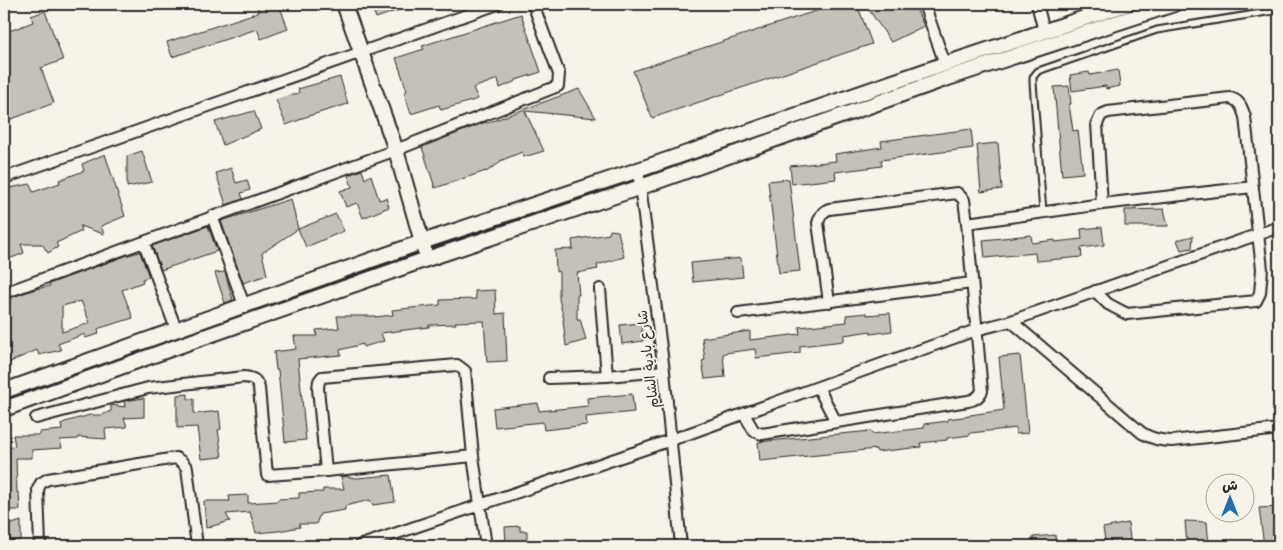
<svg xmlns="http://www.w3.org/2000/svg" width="1283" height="550" font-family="'Comic Neue','Playpen Sans Arabic',sans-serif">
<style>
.building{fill:#c4c1b9;stroke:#2b2b2b;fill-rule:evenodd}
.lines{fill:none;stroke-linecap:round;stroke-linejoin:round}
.lane-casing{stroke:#2b2b2b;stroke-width:9}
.street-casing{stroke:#2b2b2b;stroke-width:14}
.secondary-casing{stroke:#2b2b2b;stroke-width:18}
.lane{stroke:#f7f3e8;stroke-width:5}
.street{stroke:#f7f3e8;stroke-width:10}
.secondary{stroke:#f7f3e8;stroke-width:14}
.labels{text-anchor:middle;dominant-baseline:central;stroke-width:4;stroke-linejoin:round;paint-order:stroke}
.street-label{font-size:14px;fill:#2b2b2b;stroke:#f7f3e8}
</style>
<rect width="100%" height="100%" fill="#f7f3e8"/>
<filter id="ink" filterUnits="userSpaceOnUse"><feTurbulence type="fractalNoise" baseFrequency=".02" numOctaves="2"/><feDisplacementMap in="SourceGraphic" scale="10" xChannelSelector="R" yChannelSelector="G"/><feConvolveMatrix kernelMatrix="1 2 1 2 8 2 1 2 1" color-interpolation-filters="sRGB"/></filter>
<g filter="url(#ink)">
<path class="building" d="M256,4h23l9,25 -27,10 -4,-10 -85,28 -5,-15 92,-30z
M371,4h42v1l-37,13z
M837,4h20l15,40 -220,74 -19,-47z
M865,4h49l10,22 -33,16z
M45,11l18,49 -22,8 13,35 -50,19v-89l29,-11 -2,-6z
M521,14l20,58 -25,8v1l-16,7 -2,-9 -25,9 5,11 -37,11 -2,-5 -28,9 -7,-22 3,-1 -11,-33 28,-9 -2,-3z
M1118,70l2,16 -14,3v-3l-34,5 -2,-16 19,-3 1,3z
M340,77l8,27 -46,14v1l-16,6 -10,-25 23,-7 -1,-4z
M1069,86l2,18h-2l4,27 5,-1 5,43 -21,2 -8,-88z
M579,89l17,29 -71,-7 19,40 -20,6 -2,-5 -22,9 1,1 -15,10v-1l-51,17 -13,-41 64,-25 1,1z
M254,111l7,18 -38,16 -8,-23z
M971,129l2,19 -92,12 1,6 -47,6 1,7 -44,5 -2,-18 46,-5 -1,-7 47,-7 -1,-6z
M998,143l4,46 -21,3 -4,-47z
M142,151l10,31 -25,5v-31z
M105,154l20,62 -24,10 3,8 -24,-8 2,5 -26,12 2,4 -10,6 -6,-9h-21l3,9 -20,8v-72l26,-5 3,8 27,-9 -1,-3 25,-9 -2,-7z
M231,168l5,15 11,-3 3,10 -9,3 2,6 -17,6 -10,-32z
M362,170l3,9 6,-4 8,25 7,-2 3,9 -26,11 -6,-15 -11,4 -6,-16 12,-4 -4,-12z
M789,179l11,92 -21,2 -11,-92z
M291,199l7,30 -36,24 5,22 -24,8 -22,-62z
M1164,209l4,17h-43v-16z
M336,214l8,17 -38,16 -8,-18z
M208,226l9,25 -56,19 -9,-24z
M1102,227l2,18 -23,3 1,9 -46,4 -1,-8 -50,5 -2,-18 48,-5 1,8 23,-3v2l27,-3 -1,-10z
M610,230l8,1 6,26 -27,8 1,4 -21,4 2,22h-2v24h3l6,21 -20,6 -3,-26h1l-5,-21v-28l-3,1 -1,-22 18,-1 -1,-9 37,-6z
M1193,236l-1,12 -11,2 -4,-10z
M140,252l9,25 -7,2 1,3 -21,8 11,28 -33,10 -2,1 1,5 -14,4v-4l-27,10 3,6 -22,5 -2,-5 -29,13 -4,-14v-49l32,-11 14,-3 -1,-2 79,-29zM81,301l9,22 -28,9v-26z
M741,258l2,19 -50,5 -2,-19z
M225,272l8,28 -8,3 -10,-30z
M495,290l1,24 9,-1 2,48 -20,1 -3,-41 -29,1 1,2 -27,1v2l-48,6 3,8 -21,6v-3l-23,6 1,5 -43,4 8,81 -21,2 -7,-72h-2l-2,-18 22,-3 -2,-13h23l-1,-6 23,-2 -2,-12h38v1l18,-2 -1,-5 48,-5v-5l36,-1 -1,-8z
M867,313v2l23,-2 2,18 -21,3v-3l-27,4v6l-44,5v7l-44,5 -1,-9 -30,4 -2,1 2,23 -20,2 -3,-18 3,-1 -3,-22 48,-7v9l50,-6 -1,-7 48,-5 -1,-7z
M641,323l2,18 -21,3 -2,-19z
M1020,355l8,78 -12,1v-6l-46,5v2l-23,3v2l-27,3 1,4 -44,5 -1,-3 -116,12 -2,-19 113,-11 1,3 52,-6v-4l24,-3 -1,-2 23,-3v-1l34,-5 -5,-53z
M188,394v5h6v15l25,-3 2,18 -3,1 4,27 -21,2 -4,-32 -20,1v-33z
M632,394l2,18 -48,5 1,8 -43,5 -1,-8 -48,5 -2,-19 45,-5 1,8 49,-5 -1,-8z
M144,398v19l-20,1 3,9 -22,2 1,10 -28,-2v2l-18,1 2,8 -30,2v8h-16l1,35h2l1,17h-14l-1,-22 -1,-1v-38l11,-3 -2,-11h27v-3l22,-2 -1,-6 4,-2 25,-7h12l9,-4v-6l14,2 -1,-6z
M391,475l4,27 -22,3 -3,-5 -25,6v4l-25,4 -4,10h-17l1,3 -22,4 -22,2 -6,-21 -24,2 4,7 -24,7 -2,-27h26l-1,-5 19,-1v8l30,-2v-2l21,-1v-5l24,-1v-3h21l-3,-13 16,2z
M1279,507v39h-15l-5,-38z
M21,521v19l-11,1 -1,-16z
M1185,521l22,1 2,24h-22z
M1128,523l3,23h-25l-3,-18z
M520,526v5h7v14h-14v-2h-7l-1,-16z
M1055,535l1,11h-22l-1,-9z"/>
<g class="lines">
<g class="lane-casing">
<path id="lane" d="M1043,212l-10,-129v-6l5,-6 119,-41 122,-20"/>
</g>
<g class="street-casing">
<path id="street" d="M924,4l21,60
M1037,4l7,27
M638,170l26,201 17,175
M4,178l494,-174
M212,216l32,89
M967,223l135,-19 151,-17
M144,243l32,86
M600,289l7,87
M1095,291l13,13 19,10 129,-13 4,-8 2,-24 -17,-152c-3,-9 -5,-17 -15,-19l-122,14 -7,3 -4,9 5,80
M4,293l392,-143 162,-64 1,-12 -26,-70
M738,313l234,-30
M1011,321l131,112c10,6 18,8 30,8l107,-12
M549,378l58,-2 57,-5
M818,387l18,35
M744,414l10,17 8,3 206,-33c7,-1 11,-4 14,-10l-15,-168 -3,-23 -7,-7 -128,16c-7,3 -9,7 -11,14l11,79
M36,418l112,-30 96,-11c9,1 12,2 15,11l8,87 59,-4
M473,456l-147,15 -8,-83 1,-7 3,-4 135,-12 8,6 8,85 13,90
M40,546l-2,-57 3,-6 7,-4 128,-21 6,4 5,6 10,78
M359,546l312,-106 305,-110 35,-9 268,-94"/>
</g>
<g class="secondary-casing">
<path id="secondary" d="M344,4l52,146 28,99
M4,391l418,-149 216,-72 307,-106 182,-60
M4,409l197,-71 226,-79 214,-72 304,-108 229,-75"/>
</g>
<use href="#lane" class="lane"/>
<use href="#street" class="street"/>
<use href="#secondary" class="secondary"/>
</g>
</g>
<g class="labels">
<g class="street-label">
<text transform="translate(648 359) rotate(-97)">شارع بادية الشام</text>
</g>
</g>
<rect width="1283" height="550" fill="none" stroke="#f7f3e8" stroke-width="20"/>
<rect x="10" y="10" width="1263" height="530" fill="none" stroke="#2b2b2b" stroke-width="2" filter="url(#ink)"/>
<g transform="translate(1230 498)"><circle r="24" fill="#f7f3e8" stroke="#a5a39c"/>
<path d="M0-4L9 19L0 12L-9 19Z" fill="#1f6fb2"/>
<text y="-8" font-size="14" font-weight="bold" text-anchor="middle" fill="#2b2b2b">ش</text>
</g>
</svg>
